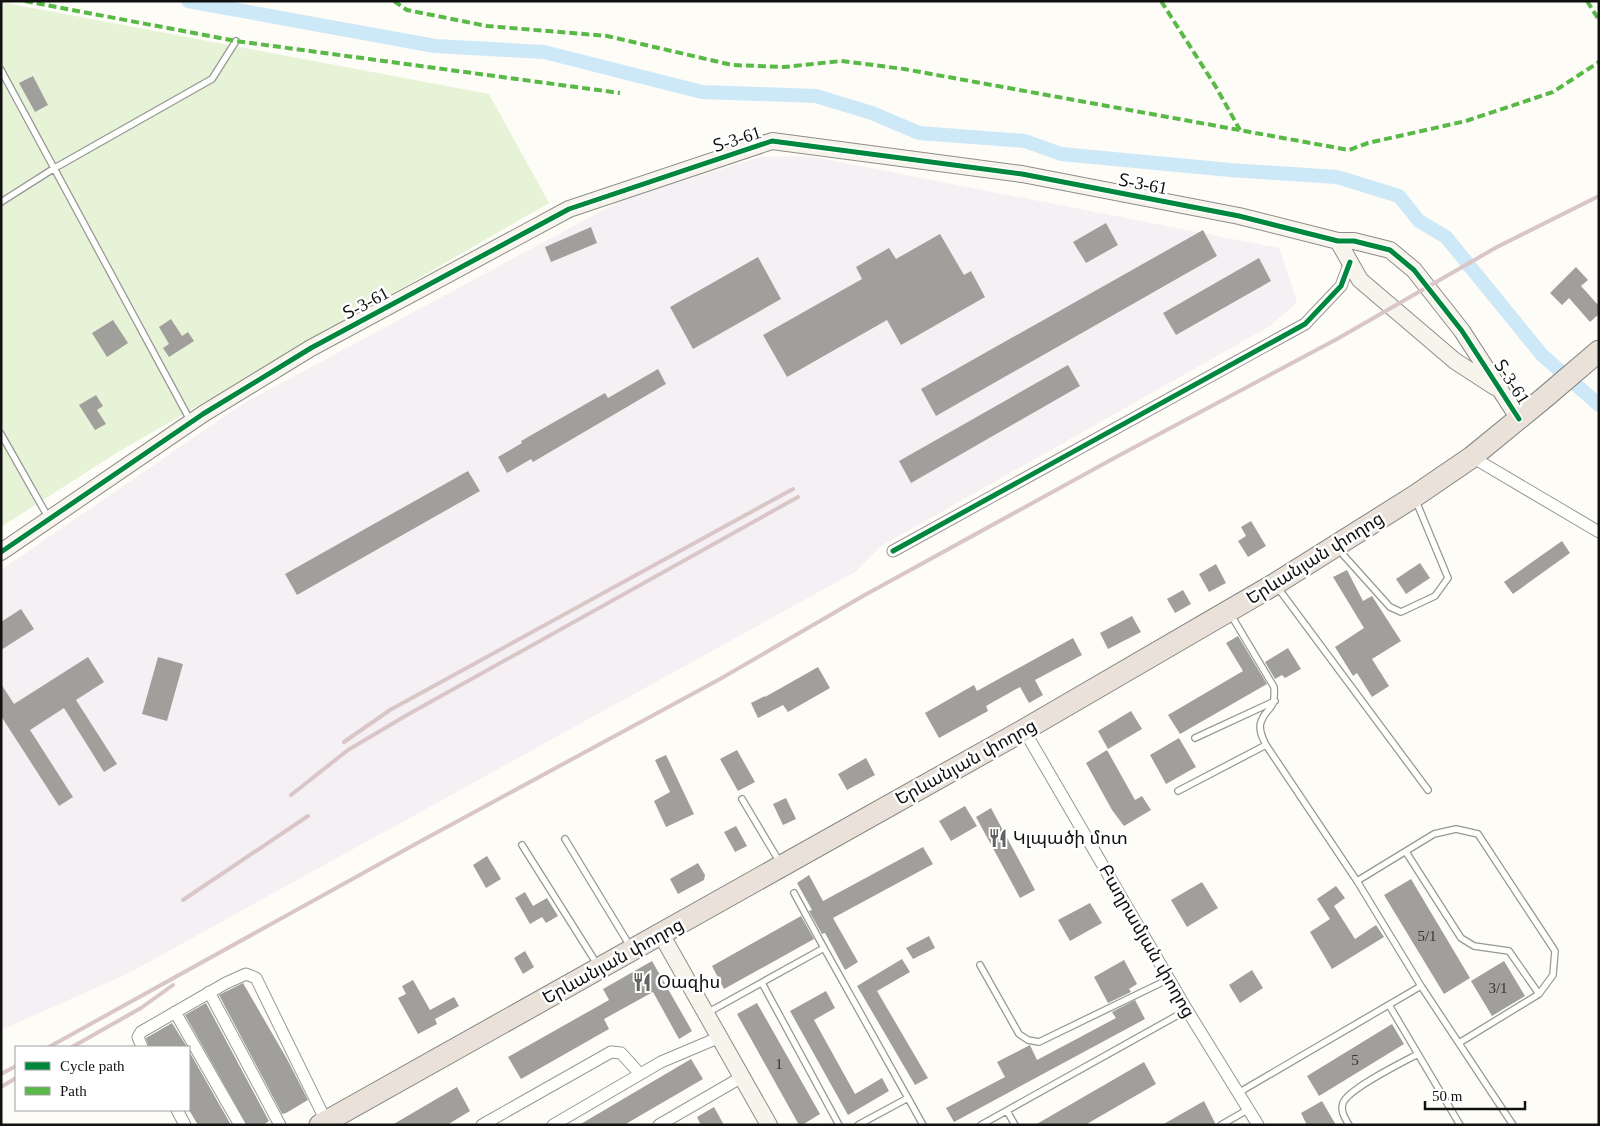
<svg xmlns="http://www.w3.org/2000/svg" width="1600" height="1126" font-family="'Times New Roman','Noto Sans Armenian',serif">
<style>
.industrial{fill:#f5f0f3}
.green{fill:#e7f3d7}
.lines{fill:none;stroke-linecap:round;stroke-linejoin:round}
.canal{stroke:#cde8f7;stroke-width:14}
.building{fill:#a19f9c}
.lane-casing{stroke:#979795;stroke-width:8}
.street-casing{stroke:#979795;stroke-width:13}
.secondary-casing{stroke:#8e8d8b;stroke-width:18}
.highway-casing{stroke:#858482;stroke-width:23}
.lane{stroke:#fffffe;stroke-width:5.5}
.street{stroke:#fffffe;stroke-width:11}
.secondary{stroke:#f6f4eb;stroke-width:16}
.highway{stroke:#eae1d8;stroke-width:21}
.rail{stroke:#d9c6c7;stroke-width:4}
.quiet{stroke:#58b947;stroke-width:4;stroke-dasharray:8 4;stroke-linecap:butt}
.cycleway-casing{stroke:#fff;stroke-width:8}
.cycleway{stroke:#00873e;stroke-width:5}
.labels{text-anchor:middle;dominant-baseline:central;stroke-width:5;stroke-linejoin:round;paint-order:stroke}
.number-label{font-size:15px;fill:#353434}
.street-label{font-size:18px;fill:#111;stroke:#fff}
.poi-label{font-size:18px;fill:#111;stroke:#fff;text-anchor:start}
</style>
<rect width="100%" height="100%" fill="#fdfcf7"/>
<path class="industrial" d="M809,156l470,92 18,54 -27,24 -389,220 -26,26 -728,402 -126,56v-460l243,-167 378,-203 138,-43z"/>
<path class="green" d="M1,2l488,92 60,109 -431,249 -117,75z"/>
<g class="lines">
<path class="canal" d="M188,1l247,45 109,6 158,40 114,4 56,17 47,20 106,8 36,13 169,16 107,7 62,19 20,25 27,16 96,118 57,50"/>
</g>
<path class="building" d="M33,76l15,29 -13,7 -16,-29z
M1106,223l12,22 -32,18 -13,-21z
M591,227l6,16 -46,19 -6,-15z
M1203,230l14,26 -281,160 -15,-27z
M940,234l24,41 7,-4 14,26 -84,48 -14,-25 -100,57 -24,-42 99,-56 -6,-12 33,-19 7,11z
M758,257l23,42 -88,50 -23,-42z
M1259,258l12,23 -95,54 -13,-22z
M1576,267l12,13 -7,6 18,20v8l-9,8 -21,-24 -7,7 -12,-12z
M171,319l11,17 6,-4 6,9 -25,16 -6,-9 6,-4 -10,-17z
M113,320l15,23 -21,14 -15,-24z
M1068,365l12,21 -169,97 -12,-22z
M658,369l8,15 -133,78 -2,-3 -24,14 -9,-16 24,-14 -1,-2 84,-48 3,5z
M96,395l7,11 -6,4 9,14 -11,6 -16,-25z
M468,471l12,20 -183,104 -12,-21z
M1251,521l15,25 -18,11 -10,-16 8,-5 -5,-9z
M1562,541l8,12 -57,41 -9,-12z
M1420,563l10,15 -24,16 -10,-15z
M1216,564l10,19 -17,9 -10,-18z
M1347,570l16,31 9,-5 29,45 -29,18 17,27 -17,11 -15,-24 -4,3 -18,-29 29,-19 -31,-51z
M1183,590l8,14 -16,9 -8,-14z
M21,609l13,20 -33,21v-28z
M1132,616l9,16 -33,17 -8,-16z
M1238,636l29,48 -87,50 -12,-19 75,-44 -17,-28z
M1073,638l9,17 -47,25 8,15 -14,8 -9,-16 -34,19 2,5 -49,27 -14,-25 49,-28 3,6z
M1288,648l13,21 -16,9 -3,-3 -7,4 -10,-17z
M88,657l16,25 -28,18 41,64 -13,8 -40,-64 -34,22 43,67 -14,9 -58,-90v-32l13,20z
M158,657l25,7 -16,57 -25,-7z
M818,667l12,21 -42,24 -5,-7 -25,13 -7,-15 14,-7v1z
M1131,711l11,18 -34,20 -10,-18z
M1179,738l17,29 -30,17 -16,-29z
M737,750l18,32 -17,9 -18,-32z
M1107,750l28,50 7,-4 9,14 -27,16 -12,-16 -26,-47z
M666,755l28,59 -28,13 -12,-26 16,-9 -15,-32z
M866,758l9,17 -28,15 -9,-16z
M786,798l10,21 -13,6 -10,-21z
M965,806l12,20 -26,15 -12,-20z
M991,808l44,82 -15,8 -44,-81z
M736,826l11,20 -12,6 -11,-20z
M923,847l10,17 -100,54 25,44 -13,8 -20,-37 -3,1 -13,-23 3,-1 -15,-27 12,-8 14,26z
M487,856l14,23 -15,9 -13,-23z
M698,863l7,12 -1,5 -26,14 -8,-15z
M1411,879l59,99 -26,16 -60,-99z
M1202,882l16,26 -31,19 -16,-27z
M1336,886l9,12 -11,8 21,33 21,-14 8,12 -52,32 -22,-37 20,-13 -13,-20z
M525,892l8,14 14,-8 11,18 -12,7 -4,-6 -12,7 -15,-26z
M1090,903l12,20 -32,18 -12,-21z
M801,916l13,23 -90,50 -12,-23z
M929,936l6,12 -22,11 -7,-11z
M525,951l9,16 -11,7 -9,-16z
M902,959l8,13 -33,19 51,87 -13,7 -58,-99z
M1124,960l13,24 -8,5 2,3 -23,11 -14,-26z
M652,961l40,70 -13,8 -26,-47 -49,27 5,10 -88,50 -13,-22 101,-57 -6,-11z
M1504,961l21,35 -33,20 -21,-35z
M1252,970l11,18 -23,15 -11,-18z
M413,980l17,30 24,-13 5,9 -24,13 2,5 -19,10 -20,-36 8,-4 -4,-8z
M243,983l44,76 21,41 -22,13 -4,1 -63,-119z
M826,991l9,17 -21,12 41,74 27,-16 7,13 -41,24 -58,-104z
M1135,1000l10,19 -191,103 -8,-14 59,-31 -8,-15 33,-17 7,15 79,-42 -4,-6z
M206,1003l63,118 -6,4h-16l-62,-110z
M757,1003l63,111 -18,11h-3l-62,-111z
M172,1023l15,24h-38l-3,-9z
M1392,1024l12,20 -85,52 -12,-20z
M189,1051l42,74h-33l-9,-15z
M691,1059l12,20 -79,46h-45z
M1144,1062l12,22 -71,41h-50z
M457,1087l13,24 -23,14h-55z
M1204,1101l12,24h-54z
M1322,1101l14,24h-29l-6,-12z
M714,1107l10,18h-23l-4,-8z"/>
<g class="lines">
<g class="lane-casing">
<path id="lane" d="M1,70l189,350
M1,202l52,-33 159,-90 24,-38
M1,434l47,83
M1338,549l52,58 11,5 34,-16 13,-18 -32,-77
M1278,588l150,202
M1231,615l43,72c2,26 -8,19 -13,35 -3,8 2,17 5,23l91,136 64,105 92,139
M1195,738l80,-37
M1178,791l88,-46
M742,799l37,62
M565,839l65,107
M522,845l75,119
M1406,852l55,86 13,8 35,5 30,43
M1357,881l77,-47 22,-5 22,5 77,117 -2,24 -14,19 -80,49
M824,948l84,150
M980,965l39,69 9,6 11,2 130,-63
M762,983l77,142
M1389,1005l71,120
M707,1013l117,-65 -30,-55
M1238,1093l183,-107
M1007,1111l8,14
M858,1125l50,-27 15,27
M981,1125l206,-115
M1221,1125l28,-16
M1349,1125c-4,-7 -9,-14 -6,-22 5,-14 60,-41 75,-49"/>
</g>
<g class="street-casing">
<path id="street" d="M1472,457l127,75
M893,551l412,-227 36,-38 9,-24
M1024,730l163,280 71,115
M209,992l71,133
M175,1012l65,113
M142,1047l-4,-10 3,-5 85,-49 20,-9 10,4 70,143
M177,1110l8,15
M482,1125l129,-73 10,1 19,21
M553,1125l108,-63 59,-25
M659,1125l83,-48"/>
</g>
<g class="secondary-casing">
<path id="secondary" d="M1338,241l22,39 95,81 40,26
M1,552l202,-138 108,-66 258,-139 203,-68 250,33 217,42 99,25h16l36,9 24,20 48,61 57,88
M661,934l108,191"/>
</g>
<g class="highway-casing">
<path id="highway" d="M320,1125l704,-395 251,-146 140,-88 57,-39 72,-59 55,-47"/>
</g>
<use href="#lane" class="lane"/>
<use href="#street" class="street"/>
<use href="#secondary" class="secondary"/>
<use href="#highway" class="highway"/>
<path class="rail" d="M344,742l46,-32 403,-221
M291,795l57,-45 59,-35 391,-218
M183,900l125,-84
M49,1047l372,-206 299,-162 143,-83 255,-140 219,-117 160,-92 102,-51
M72,1047l69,-39 32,-23
M1,1074l15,-8
M1,1087l15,-9"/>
<path class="quiet" d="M25,1l211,40 384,52
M394,1l13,9 80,16 120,10 125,29 52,2 57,-6 63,8 445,81 19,-7 98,-22 87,-29 46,-30
M1161,1l55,86 24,43
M1587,1l12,19"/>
<g class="cycleway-casing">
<path id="cycleway" d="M893,551l412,-227 36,-38 9,-24
M1,552l202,-138 108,-66 258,-139 203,-68 250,33 217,42 99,25h16l36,9 24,20 48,61 57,88"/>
</g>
<use href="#cycleway" class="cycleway"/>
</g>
<defs>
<g id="restaurant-bare" transform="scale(1.5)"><path d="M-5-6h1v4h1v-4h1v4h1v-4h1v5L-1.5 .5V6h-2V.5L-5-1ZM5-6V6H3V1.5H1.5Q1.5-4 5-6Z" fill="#646362" stroke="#fff" stroke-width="2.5" paint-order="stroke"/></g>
</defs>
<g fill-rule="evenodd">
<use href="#restaurant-bare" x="998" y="838"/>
<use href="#restaurant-bare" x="642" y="982"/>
</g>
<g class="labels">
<g class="number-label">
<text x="1427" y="936">5/1</text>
<text x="1498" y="988">3/1</text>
<text x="1355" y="1060">5</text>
<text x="779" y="1064">1</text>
</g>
<g class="street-label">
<text transform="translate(737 139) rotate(-18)">Տ-3-61</text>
<text transform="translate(1143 184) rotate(11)">Տ-3-61</text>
<text transform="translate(366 303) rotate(-28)">Տ-3-61</text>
<text transform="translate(1512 382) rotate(57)">Տ-3-61</text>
<text transform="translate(1315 558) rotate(-32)">Երևանյան փողոց</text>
<text transform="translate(966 762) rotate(-29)">Երևանյան փողոց</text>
<text transform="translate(1147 941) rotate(60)">Բաղրամյան փողոց</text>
<text transform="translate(613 961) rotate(-29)">Երևանյան փողոց</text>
</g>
<g class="poi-label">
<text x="1013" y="838">Կլպածի մոտ</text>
<text x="657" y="982">Օազիս</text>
</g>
</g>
<rect width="1600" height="1126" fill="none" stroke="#111111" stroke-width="5"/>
<rect x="15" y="1046" width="175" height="65" fill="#ffffff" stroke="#a0a0a0"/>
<rect x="25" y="1062" width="25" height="8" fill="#00873e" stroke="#a0a0a0"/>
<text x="60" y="1071" font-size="15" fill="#111111">Cycle path</text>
<rect x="25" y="1087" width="25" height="8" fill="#58b947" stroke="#a0a0a0"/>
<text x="60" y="1096" font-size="15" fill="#111111">Path</text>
<path d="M1425 1101v8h100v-8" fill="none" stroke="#111111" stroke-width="2.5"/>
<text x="1432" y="1101" font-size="15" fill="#111111" stroke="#ffffff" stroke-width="4" paint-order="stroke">50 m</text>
</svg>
